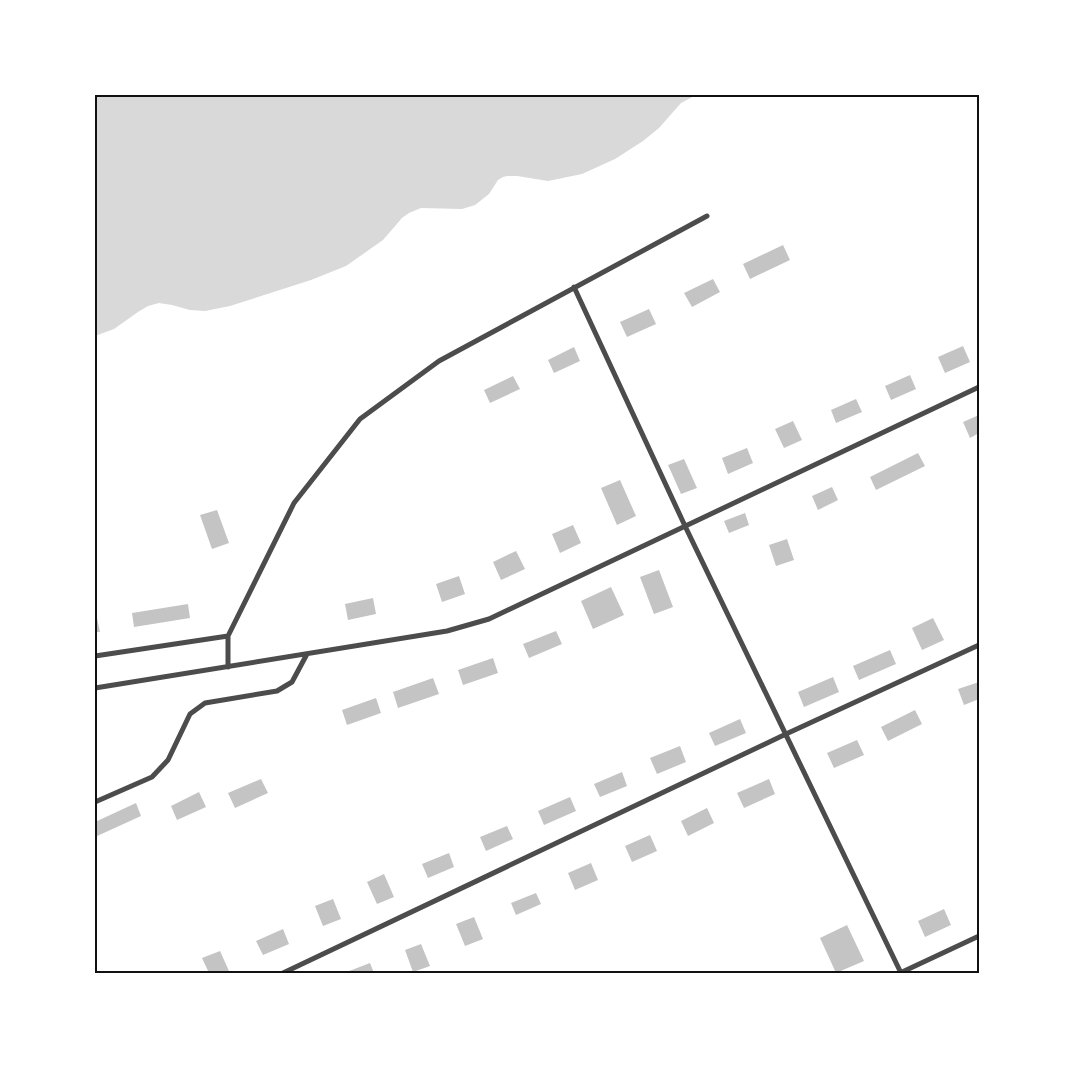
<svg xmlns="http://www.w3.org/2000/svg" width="1074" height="1068" font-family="'Exo 2',sans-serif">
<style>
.water{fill:#d9d9d9}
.building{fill:#c4c4c4}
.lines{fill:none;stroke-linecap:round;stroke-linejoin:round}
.minor{stroke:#4c4c4c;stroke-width:5}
.neatline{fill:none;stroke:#111;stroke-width:2}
</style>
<rect width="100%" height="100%" fill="#fff"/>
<path class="water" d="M95,95h601l-15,8 -22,25 -16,13 -28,18 -33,15 -34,7 -31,-5h-10l-4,1 -5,3 -9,14 -14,11 -13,4 -41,-1 -12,5 -7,5 -19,22 -37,26 -35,14 -81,26 -25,5 -15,-1 -18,-5 -13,-2 -11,3 -10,6 -24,17 -19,7z"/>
<path class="building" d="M783,245l7,15 -40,19 -7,-15z
M713,279l7,13 -28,15 -8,-14z
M649,309l7,15 -29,13 -7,-15z
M963,346l7,16 -25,11 -7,-16z
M574,347l6,14 -26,12 -6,-13z
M910,375l6,14 -25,11 -6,-14z
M513,376l7,13 -30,14 -6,-13z
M856,399l6,13 -26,11 -5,-13z
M979,415v18l-9,5 -7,-16z
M793,421l9,19 -18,8 -9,-19z
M747,448l6,15 -25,11 -6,-16z
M918,453l7,13 -49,24 -6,-13z
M684,459l13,29 -16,6 -13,-29z
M620,480l16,36 -19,9 -16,-37z
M832,487l6,13 -20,10 -6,-14z
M217,510l12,33 -17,6 -12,-34z
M745,513l4,12 -20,8 -5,-12z
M573,525l8,18 -21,10 -8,-19z
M787,539l7,21 -18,6 -7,-21z
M516,551l9,18 -24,11 -8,-18z
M659,570l14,37 -19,7 -14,-37z
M459,576l6,18 -23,8 -6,-18z
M611,587l13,28 -31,14 -12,-28z
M373,598l3,16 -28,6 -3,-16z
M188,604l2,14 -56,9 -2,-14z
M97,618l3,14h-5v-13z
M933,618l11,22 -22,10 -10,-22z
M556,631l6,13 -33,14 -6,-14z
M890,650l6,14 -37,16 -6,-14z
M493,658l5,15 -35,12 -5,-15z
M833,677l6,15 -35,15 -6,-15z
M433,678l6,16 -41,14 -5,-16z
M979,682v17l-15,6 -6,-16z
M376,698l5,15 -34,12 -5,-15z
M915,710l7,14 -34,17 -7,-14z
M740,719l6,14 -31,13 -6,-13z
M857,740l7,15 -30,13 -7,-15z
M680,746l6,16 -29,12 -7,-16z
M622,772l5,14 -27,11 -6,-13z
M261,779l7,14 -33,15 -7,-15z
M769,779l6,15 -31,14 -7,-15z
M199,792l7,15 -29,13 -6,-14z
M570,797l6,14 -32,14 -6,-14z
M136,803l5,13 -46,21v-15z
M707,808l7,15 -26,13 -7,-15z
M507,826l6,13 -27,12 -6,-14z
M650,835l7,16 -25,11 -7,-16z
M449,853l5,14 -26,11 -6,-14z
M591,863l7,17 -23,10 -7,-17z
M384,874l10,23 -17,7 -10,-22z
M536,893l5,11 -25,11 -5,-12z
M333,899l8,20 -18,7 -8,-20z
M944,909l7,16 -26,12 -7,-16z
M474,917l9,22 -18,7 -9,-22z
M847,925l17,36 -28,12 -16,-35z
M283,929l6,15 -26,11 -7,-14z
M421,944l9,22 -17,6 -8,-22z
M220,951l9,20 -6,2h-14l-7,-15z
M370,963l4,10h-30z"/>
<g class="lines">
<path class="minor" d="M574,287l111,239 216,447
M95,656l133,-20
M228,667v-31l66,-133 66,-84 79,-58 268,-145
M95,688l352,-57 42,-12 490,-232
M95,802l57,-25 16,-17 22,-46 15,-11 72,-12 15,-9 15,-28
M283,973l503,-239 193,-89
M900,973l79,-37"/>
</g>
<rect width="1074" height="1068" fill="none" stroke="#ffffff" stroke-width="192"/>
<rect x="96" y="96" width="882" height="876" class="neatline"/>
</svg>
